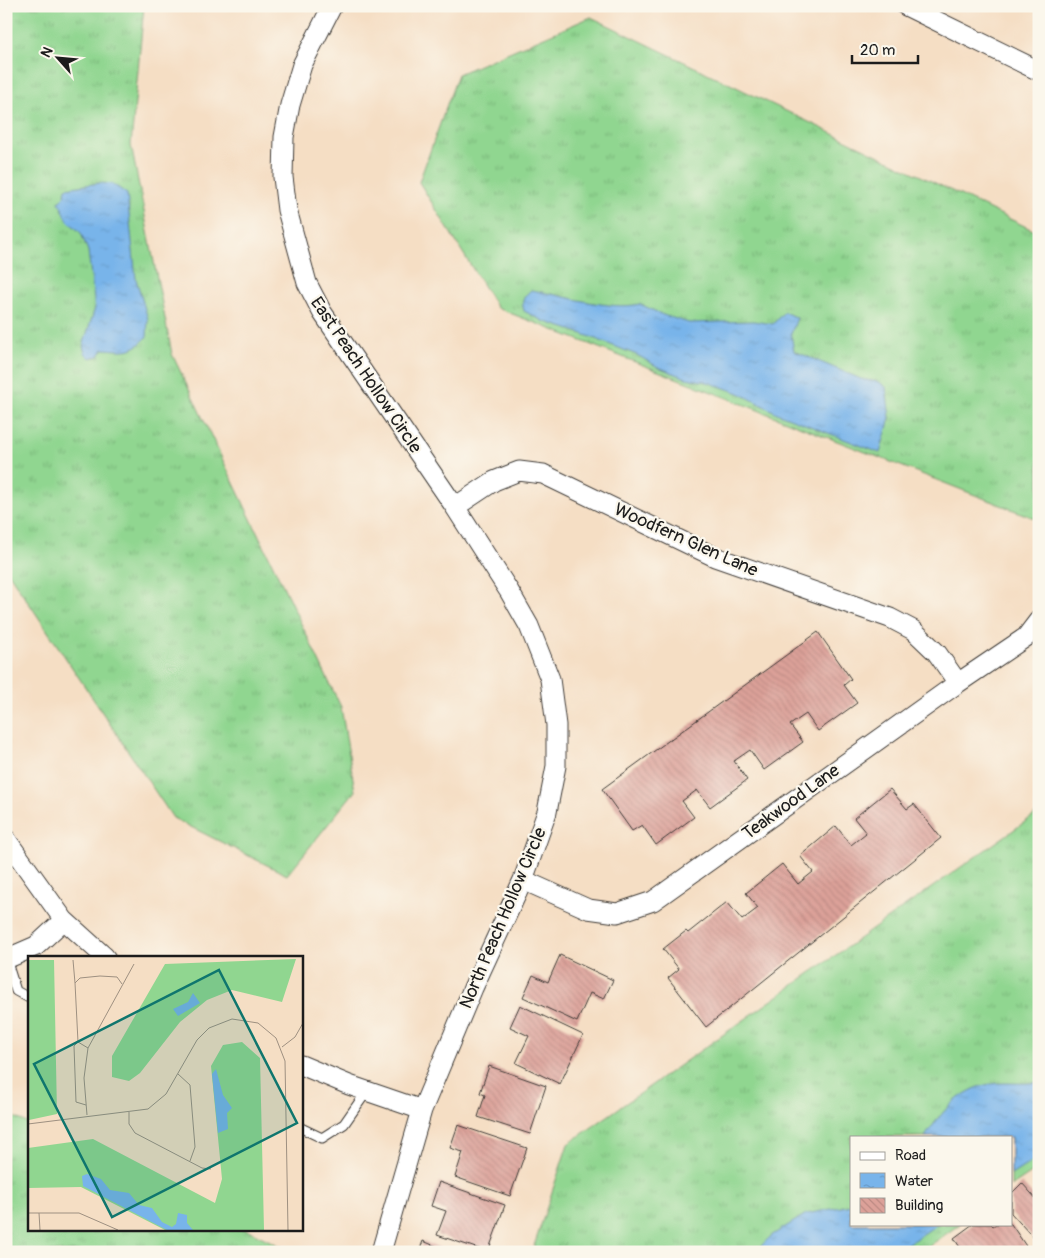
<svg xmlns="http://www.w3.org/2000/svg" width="1045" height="1258" font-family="Pangolin,sans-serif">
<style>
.grass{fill:url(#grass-tufts);stroke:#567956}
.water{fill:url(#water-ripples);stroke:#4a6883}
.building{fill:url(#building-back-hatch)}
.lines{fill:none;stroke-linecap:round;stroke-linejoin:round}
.service-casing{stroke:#3d3935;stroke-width:11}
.minor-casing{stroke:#3d3935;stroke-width:21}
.service{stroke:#fff;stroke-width:9}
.minor{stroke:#fff;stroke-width:19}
.labels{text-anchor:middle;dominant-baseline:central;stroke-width:4.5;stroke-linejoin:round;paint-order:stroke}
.street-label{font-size:18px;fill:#1c1c1c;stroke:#fbf7ec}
.inset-road{fill:none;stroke:#9e9081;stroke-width:1}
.view{fill:#0f766e;fill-opacity:0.15;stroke:#0f766e;stroke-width:2.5}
.inset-edge{fill:none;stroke:#1c1c1c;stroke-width:2.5}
</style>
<defs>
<pattern id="grass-tufts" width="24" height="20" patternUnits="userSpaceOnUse" patternTransform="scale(1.25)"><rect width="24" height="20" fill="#90d690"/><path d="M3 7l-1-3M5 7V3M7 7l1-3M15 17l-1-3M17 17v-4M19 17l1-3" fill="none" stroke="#7cb77c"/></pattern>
<pattern id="water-ripples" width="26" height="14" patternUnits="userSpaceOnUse" patternTransform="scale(1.25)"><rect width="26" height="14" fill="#78b4ea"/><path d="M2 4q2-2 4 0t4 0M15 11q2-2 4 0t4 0" fill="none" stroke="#679ac8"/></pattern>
<pattern id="building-back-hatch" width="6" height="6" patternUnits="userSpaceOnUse" patternTransform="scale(1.25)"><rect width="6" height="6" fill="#dca199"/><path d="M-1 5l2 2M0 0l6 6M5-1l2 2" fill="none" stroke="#bc8a83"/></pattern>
</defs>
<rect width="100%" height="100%" fill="#fbf7ec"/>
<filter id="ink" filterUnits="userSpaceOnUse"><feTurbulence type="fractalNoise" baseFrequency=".02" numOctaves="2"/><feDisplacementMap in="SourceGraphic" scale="10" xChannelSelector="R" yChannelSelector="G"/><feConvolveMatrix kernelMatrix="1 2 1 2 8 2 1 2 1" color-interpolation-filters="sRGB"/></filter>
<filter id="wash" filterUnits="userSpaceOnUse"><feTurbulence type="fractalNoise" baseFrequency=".0096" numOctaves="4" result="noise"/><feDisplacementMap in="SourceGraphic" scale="20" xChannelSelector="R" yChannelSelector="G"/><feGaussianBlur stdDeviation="1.12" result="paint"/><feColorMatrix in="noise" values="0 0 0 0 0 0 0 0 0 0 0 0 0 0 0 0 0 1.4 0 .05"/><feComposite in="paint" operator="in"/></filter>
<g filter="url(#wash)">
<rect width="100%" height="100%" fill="#f5dec4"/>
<path class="grass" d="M6,6h138l-13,139 41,209 169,353 14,84 -68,84 -114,-57 -167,-249z
M591,17l448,216v287l-542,-212 -78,-126 39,-108z
M1039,812v356l-28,19v-50h-160v87h109l-39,28h-389l36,-108z
M6,1113l23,11v105h217l46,23h-286z"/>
<path class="water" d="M100,183l13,1 14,10 9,85 12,40 -1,18c-16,17 -23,13 -44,12l-4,7 -9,2 -5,-5 -2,-7 12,-38 -7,-57 -7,-18 -13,-12 -9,-19 6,-7 1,-7z
M531,290c32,5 78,21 109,14l23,11 26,8 64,-2 20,3 11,-12 13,6 -6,16 3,17 67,28 18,3 7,5 4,31 -10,35 -101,-39 -40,-21 -32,-11 -21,-4 -28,-11 -21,-12 -57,-22 -37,-12 -19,-10c-3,-10 -1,-14 7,-21z
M1039,1082v75l-28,18v-38h-86c15,-23 32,-44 60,-52 17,-4 36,0 54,-3z
M851,1205v19h87l-42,28h-141l16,-16 35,-22z"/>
<g id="blocks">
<path class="building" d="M818,632l33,47 -7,6 13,18 -39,28 -12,-17 -16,11 13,17 -39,28 -14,-20 -16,11 13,19 -37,27 -13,-17 -15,11 12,16 -38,28 -14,-20 -10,6 -30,-42z
M890,789l17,20 7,-5 27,34 -235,189 -38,-49 11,-9 -16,-20 23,-18 2,2 39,-31 15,18 16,-12 -12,-15 36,-29 16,20 15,-12 -13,-16 36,-30 15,19 15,-12 -12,-15z
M560,955l53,25 -9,19 -14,-6 -13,29 -54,-25 10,-22 15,7z
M520,1005l63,30 -23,49 -44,-21 13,-27 -19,-9z
M489,1066l57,20 -16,48 -52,-17 7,-22 -5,-2z
M458,1125l69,23 -17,48 -55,-19 8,-25 -13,-4z
M439,1182l66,23 -17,47 -51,-17 9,-24 -15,-5z
M1022,1183l17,19v42l-28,-31v-19z
M973,1224h18l2,2 3,-2h15l19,28h-67l-9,-14z
M423,1241l27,11h-31z"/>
</g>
</g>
<g filter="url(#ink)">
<use href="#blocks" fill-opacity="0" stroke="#3d3935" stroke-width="1"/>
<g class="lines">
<g class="service-casing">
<path id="service" d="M6,959l10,32 13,7
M301,1128l21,10 22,-14 23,-33"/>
</g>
<g class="minor-casing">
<path id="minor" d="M332,6l-30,59 -12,40 -6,32 -1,40 4,33 20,73 15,29 133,195 54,84 20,35 21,53 6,46v41l-9,46 -24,68 -50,108 -51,122 -41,142
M906,6l133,65
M455,507l39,-26 25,-10 24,3 172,83 175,61 23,12 24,23 21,30
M6,839l58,81 41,37
M523,880l65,29 29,4 36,-12 305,-218 68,-46 13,-17
M6,959l30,-13 28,-26
M301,1065l48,20 73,25"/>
</g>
<use href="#service" class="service"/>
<use href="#minor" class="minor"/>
</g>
</g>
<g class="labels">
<g class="street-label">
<text transform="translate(366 375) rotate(56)">East Peach Hollow Circle</text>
<text transform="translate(686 540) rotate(24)">Woodfern Glen Lane</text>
<text transform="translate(791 802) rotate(-36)">Teakwood Lane</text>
<text transform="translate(503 918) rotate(-67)">North Peach Hollow Circle</text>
</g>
</g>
<g transform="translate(28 956)">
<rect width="275" height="275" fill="#f5dec4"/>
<path d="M268,3l-14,43 -50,-12 -25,10 -27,22 -40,51 -11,8 -17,-4v-21l53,-92zM0,4h26l3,154 -28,6zM214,86l18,16 4,172h-99l-84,-43 -53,1v-40l65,-9 122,64 7,-24 -11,-113 12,-21z" fill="#90d690"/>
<path d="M165,37l7,10 -22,13 -5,-7 15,-7zM188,113l7,26 9,13 -5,5 1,16 -10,4 -6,-59zM59,218l14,5 9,11 19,3 10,12 13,3 10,14 10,5 4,-3 2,-11 9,2v8l6,7h-26l-84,-44 -1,-10z" fill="#78b4ea"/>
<path class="inset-road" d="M45,4l2,23M50,86l-4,4 2,56 10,3M254,91l13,-10 8,-14M60,92l-10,-6 -3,-59 5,-5 20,-2 17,1 5,7M150,118l12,11 5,62 -5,14M101,156v12l6,9 67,35 9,1M59,159l-3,-37 4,-30 46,-84M0,168l120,-15 18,-15 31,-54 12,-12 23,-9 26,4 18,15 9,23 3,169M0,257h51l39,17M11,257l1,17"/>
<path class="view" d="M191,14l78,153 -185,94 -78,-153z"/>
<rect width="275" height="275" class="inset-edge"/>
</g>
<rect width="1045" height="1258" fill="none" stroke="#fbf7ec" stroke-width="25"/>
<rect x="850" y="1136" width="162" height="90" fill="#fbf7ec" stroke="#a29f99"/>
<rect x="860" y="1152" width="25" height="8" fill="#ffffff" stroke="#a29f99"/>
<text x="895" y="1160" font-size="15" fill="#1c1c1c">Road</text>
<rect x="860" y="1173" width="25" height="15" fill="url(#water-ripples)" stroke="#a29f99"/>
<text x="895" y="1186" font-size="15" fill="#1c1c1c">Water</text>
<rect x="860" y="1198" width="25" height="15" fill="url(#building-back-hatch)" stroke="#a29f99"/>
<text x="895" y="1210" font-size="15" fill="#1c1c1c">Building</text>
<g transform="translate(58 58) rotate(297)" stroke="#fbf7ec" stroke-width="4" paint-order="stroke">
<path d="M0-4L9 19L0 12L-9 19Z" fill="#1c1c1c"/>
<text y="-8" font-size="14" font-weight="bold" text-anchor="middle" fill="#1c1c1c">N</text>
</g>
<path d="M852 55v8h66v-8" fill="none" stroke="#1c1c1c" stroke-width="2.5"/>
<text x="860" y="55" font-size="15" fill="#1c1c1c" stroke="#fbf7ec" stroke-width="4" paint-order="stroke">20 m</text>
</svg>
